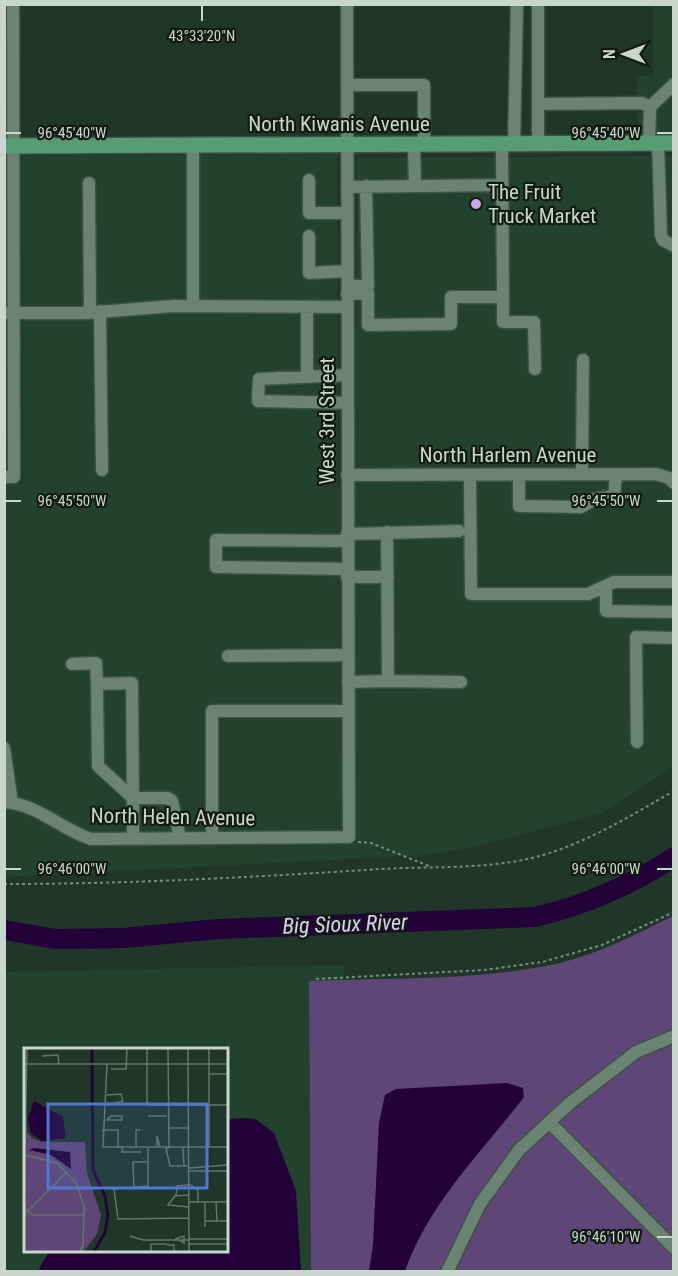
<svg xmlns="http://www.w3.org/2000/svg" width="678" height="1276" font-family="'Roboto Condensed',sans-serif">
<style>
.built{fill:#23412f;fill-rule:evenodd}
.green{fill:#5e4676}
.water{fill:#230139}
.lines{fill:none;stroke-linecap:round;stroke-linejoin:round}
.river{stroke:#230139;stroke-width:20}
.minor-casing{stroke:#3d5146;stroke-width:15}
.major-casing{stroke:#3d5146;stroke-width:18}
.path{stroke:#7a8c81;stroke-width:2;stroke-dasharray:3 3;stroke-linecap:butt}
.minor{stroke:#6a8372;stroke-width:12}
.major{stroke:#579d74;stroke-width:15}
.ticks{fill:none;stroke:#c9d6cd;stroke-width:2}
.poi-dot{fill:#c9a5ee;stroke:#111b14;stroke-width:2}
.labels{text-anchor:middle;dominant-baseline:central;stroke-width:4.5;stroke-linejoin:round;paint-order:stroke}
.street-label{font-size:21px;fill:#c9d6cd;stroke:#111b14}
.poi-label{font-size:21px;fill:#c9d6cd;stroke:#111b14;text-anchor:start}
.water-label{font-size:22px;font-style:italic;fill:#e0cbf7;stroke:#111b14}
.inset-river{fill:none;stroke:#230139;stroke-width:3}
.inset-road{fill:none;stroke:#63766a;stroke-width:1.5}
.view{fill:#5177d5;fill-opacity:0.15;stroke:#5177d5;stroke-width:3}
.inset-edge{fill:none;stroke:#c9d6cd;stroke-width:3}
.ticks-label{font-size:15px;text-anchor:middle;fill:#c9d6cd;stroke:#111b14;stroke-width:4.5;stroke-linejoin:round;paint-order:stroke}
</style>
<rect width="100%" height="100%" fill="#1f3628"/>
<path class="built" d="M653,5h20v127h-35l-1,-56h17z
M337,154l1,331h17l2,-327 316,-2v610l-73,48 -135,35 -39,6 -421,22 -1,-393h19l-1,-328z
M344,965l1,306h-340l-1,-299zM26,1050h200v200h-200z"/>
<path class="green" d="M673,916v355h-362l-2,-290c81,-3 171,0 251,-18 40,-10 77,-29 113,-47z"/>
<path class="water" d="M507,1083l16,5 1,9c-43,56 -95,106 -119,174h-36l4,-26 6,-122 6,-28 11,-6z
M248,1118l9,2 17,13 22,58 5,80h-263l11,-20 177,-1 1,-131z"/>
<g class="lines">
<path class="river" d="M4,930l52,9 67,-1 95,-9 317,-12c51,-12 95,-31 139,-60"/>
<g class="minor-casing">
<path id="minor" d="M538,4v140
M347,85h77v60
M538,104l104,-1 8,4
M649,143l1,-36 24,-23
M658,143l3,92 2,5 11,6
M514,144l3,-140
M193,145v161
M414,145l1,41
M309,180v33h38
M89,183l1,129
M347,187l155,-2
M309,236v37l38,-2
M354,286h14l-2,-100
M347,294l21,-1v32l83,-1v-27h52l-1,-153
M503,297v25h31l1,47
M307,307v70
M100,311l2,159
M4,313h82l87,-7 174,1
M347,375l-88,4 -1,22 89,2
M582,474l1,-114
M347,475l309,-1 13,4 5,5
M470,475l1,119h117l26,-12h60
M519,475v31l62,1 14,-8 19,-3 2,-22
M4,477h10l-1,-473
M347,534l112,-3
M347,541l-131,-1v27l131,2
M347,577h41
M606,587v24l68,1
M228,656l120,-1
M72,664l24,-1 1,21
M388,681l73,1
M348,682l40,-1 -1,-149
M132,683l1,115 -35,-32 -1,-82z
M637,742l-1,-105 38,1
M4,748l8,55
M4,802c34,2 56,27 87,37l258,-2 -2,-833
M212,838v-127h136
M133,839v-41h35l4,3 8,37
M549,1122l125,126
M447,1272l33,-68 39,-54 51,-47 66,-51 38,-16"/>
</g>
<g class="major-casing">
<path id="major" d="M4,146l670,-3"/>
</g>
<path class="path" d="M358,842l13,1 58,23
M4,884c126,0 252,-7 377,-15 53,-3 111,1 162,-14 47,-14 89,-40 131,-64
M316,979l168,-9 58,-8 60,-17 72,-33"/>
<use href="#minor" class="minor"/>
<use href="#major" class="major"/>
</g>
<path class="ticks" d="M202,6v15M6,133h15M657,133h15M6,501h15M657,501h15M6,869h15M657,869h15M657,1237h15"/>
<circle class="poi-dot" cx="476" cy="204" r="6"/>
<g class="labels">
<g class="street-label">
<text x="339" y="124">North Kiwanis Avenue</text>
<text transform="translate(327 421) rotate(-90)">West 3rd Street</text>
<text x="508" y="455">North Harlem Avenue</text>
<text transform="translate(173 817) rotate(1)">North Helen Avenue</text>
</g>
<g class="poi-label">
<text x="488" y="192">The Fruit<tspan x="488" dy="24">Truck Market</tspan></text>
</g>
<g class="water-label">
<text transform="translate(345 924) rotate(-2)">Big Sioux River</text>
</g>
</g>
<g transform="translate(24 1048)">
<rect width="204" height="204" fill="#1f3628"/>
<path d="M0,41l3,43 5,6 10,4h43l2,31 14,42 -4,19 -14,18h-59z" fill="#5e4676"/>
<path d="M10,53l29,16 3,21 -24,3 -11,-8 -3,-14zM10,100l36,4 1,17 -20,-14 -22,-5z" fill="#230139"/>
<path class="inset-river" d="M68,0l1,122 12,26 3,19 -3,17 -11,20"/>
<path class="inset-road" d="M3,0l-3,160 9,7h51M123,0v57h81M144,0l1,99M164,0l1,204M185,0v99M18,8l16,-1 1,9M0,16h204M83,16l-4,83h125M87,21h15l1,-21M185,26h19M83,57l16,-4 -2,-7 -14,1M87,68h11v4h-15zM124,68h19M145,80h19M78,82h16v17M98,99v5h19M112,99v-17h4M124,99v39l-34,3 4,30 71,-1M133,99v-11l3,11M146,99l-4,2 4,17h19M159,99l1,19M1,107l32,8 19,20 8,23 -1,40 -4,6M165,120l39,-3M165,123h39M165,136l9,6v12M110,140l-1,-26h14M165,147l-14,1 -7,9 21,2M152,148l1,-10 12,-1M165,154h39M181,154v25M192,154l1,19M0,167l43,-43M181,173h23M106,188l13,4h46M151,191l9,-3v7l-5,-3M165,191h39M165,196h39M127,204v-8h16M143,204h7v-7h-7"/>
<path class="view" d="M24,56h159v84h-159z"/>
<rect width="204" height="204" class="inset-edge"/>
</g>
<g class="ticks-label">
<text x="202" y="41">43°33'20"N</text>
<text x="606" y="138">96°45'40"W</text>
<text x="72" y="138">96°45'40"W</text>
<text x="606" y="506">96°45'50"W</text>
<text x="72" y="506">96°45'50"W</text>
<text x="72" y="874">96°46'00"W</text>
<text x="606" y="874">96°46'00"W</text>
<text x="606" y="1242">96°46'10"W</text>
</g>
<rect width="678" height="1276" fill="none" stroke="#c9d6cd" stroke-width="12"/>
<g transform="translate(624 54) rotate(270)" stroke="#111b14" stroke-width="4.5" paint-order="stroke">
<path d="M0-4.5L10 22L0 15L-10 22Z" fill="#c9d6cd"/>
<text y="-9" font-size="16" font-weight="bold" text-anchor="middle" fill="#c9d6cd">N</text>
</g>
</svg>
